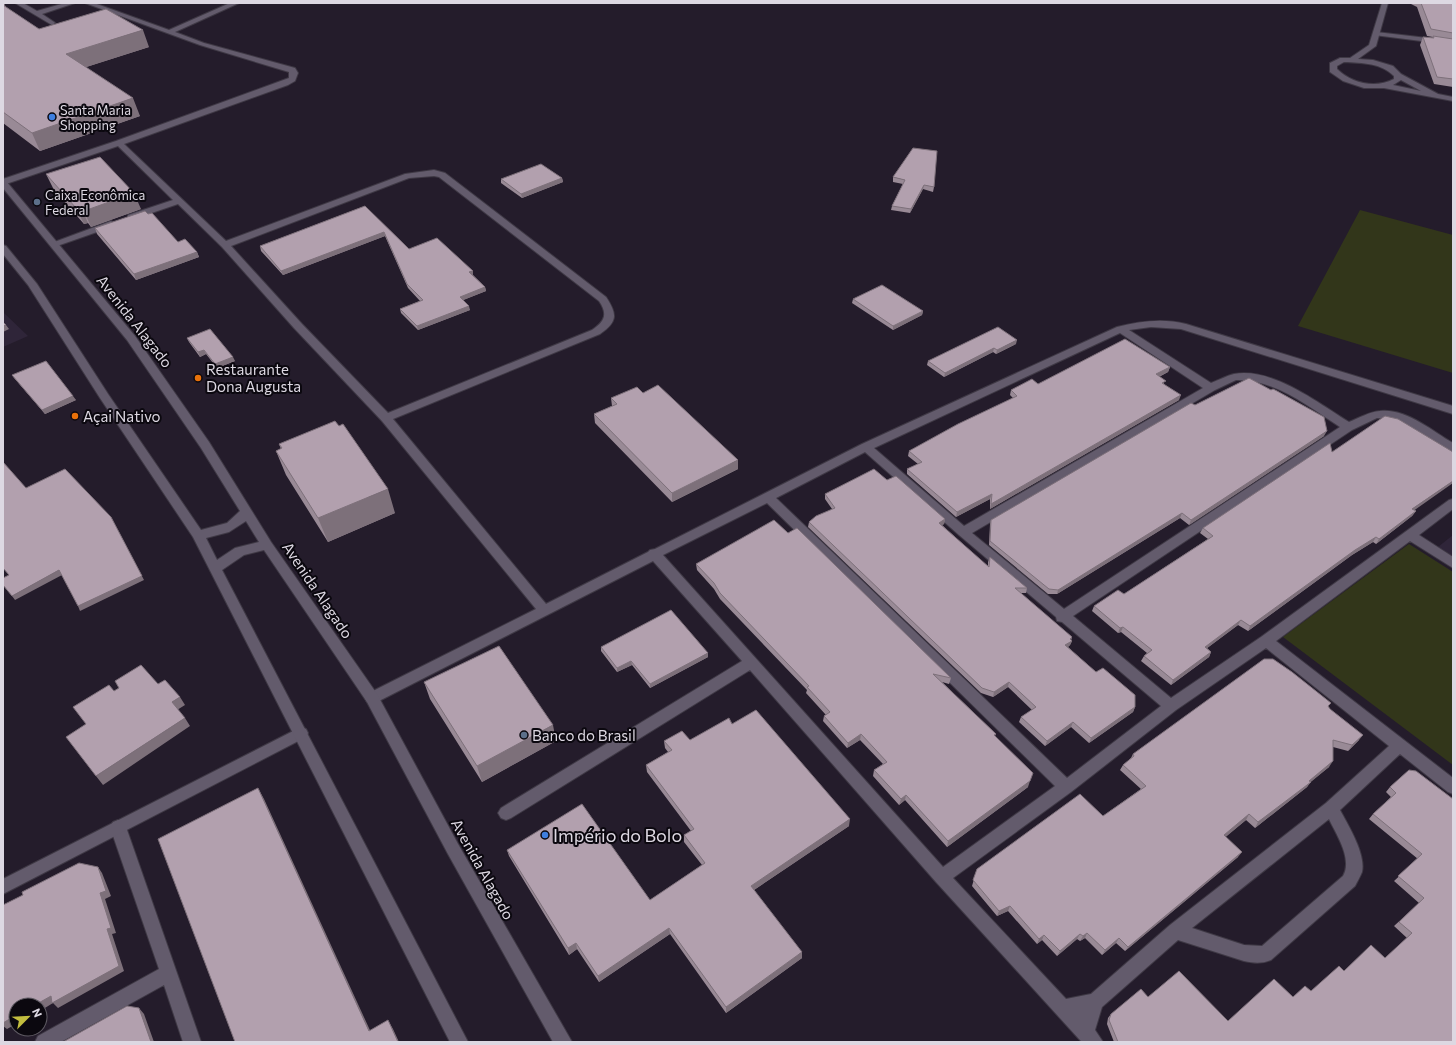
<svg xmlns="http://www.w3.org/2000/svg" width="1456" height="1045" font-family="Commissioner,sans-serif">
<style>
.built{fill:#2f2539}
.green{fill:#32361a}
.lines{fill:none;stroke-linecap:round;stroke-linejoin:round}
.minor-casing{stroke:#3f3945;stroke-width:2}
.tertiary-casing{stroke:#3f3945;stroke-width:2}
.secondary-casing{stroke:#3f3945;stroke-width:2}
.minor{fill:#635b6c;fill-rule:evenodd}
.tertiary{fill:#635b6c;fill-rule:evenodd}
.secondary{fill:#635b6c;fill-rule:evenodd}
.wall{fill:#998a96}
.shaded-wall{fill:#7d707a}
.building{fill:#b2a0ae;stroke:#7d707a}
.shop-dot{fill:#3f7fe0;stroke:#0b080f;stroke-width:1.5}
.service-dot{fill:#5c6f8a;stroke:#0b080f;stroke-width:1.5}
.food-dot{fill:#e8710a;stroke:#0b080f;stroke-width:1.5}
.labels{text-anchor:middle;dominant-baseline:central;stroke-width:4;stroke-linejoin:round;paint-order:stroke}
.far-poi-label{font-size:13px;fill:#ddd8e2;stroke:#0b080f;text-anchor:start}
.street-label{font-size:15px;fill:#ddd8e2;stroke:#0b080f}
.poi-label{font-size:15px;fill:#ddd8e2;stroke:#0b080f;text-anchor:start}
.near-poi-label{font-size:18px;fill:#ddd8e2;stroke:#0b080f;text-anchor:start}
</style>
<rect width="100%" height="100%" fill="#241c2b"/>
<path class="built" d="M3,312l25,24 -25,11z
M1453,535v22l-15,-10z"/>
<path class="green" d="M1360,210l93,25v138l-155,-47z
M1409,544l44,28v193l-170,-128z"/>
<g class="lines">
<g class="minor-casing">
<path id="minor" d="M15,3h8l14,8 28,-8h10l-33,11 12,8 1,1 -3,2z
M85,3h9l75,27 61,-27h9l-64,29 29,11 91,25 3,5 -3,8 -7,4 -164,59 102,97 179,-67 29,-4 11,3 161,124c12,18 11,25 -6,37l-207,85 153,185 102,-52 2,-2 5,-1 207,-105 255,-117c23,-6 46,-9 69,-3l267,82v8l-272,-85 -30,-2 -22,3 82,53c8,-3 15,-7 23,-9 38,-7 84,29 115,48 10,-4 20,-10 31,-11 26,-3 52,20 73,32v9l-45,-26 -16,-7 -15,-1 -25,12 -279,186 98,82 90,-61 188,-137 4,-1v10l-34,26 34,22v11l-43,-27 -134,100 177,137v16l-5,-2 -48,-38 -60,56c8,15 26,44 22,62 -2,5 -5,10 -7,14l-84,74c-10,4 -17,3 -27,1l-66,-21 -76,67 -7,23 8,12h-21l-3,-3 -143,-157 -186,-212 -239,148 -5,2 -5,-2 -3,-5 3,-5 241,-147 -89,-100 -276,141 -5,2 -5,-2 -2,-4 2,-4 169,-85 -154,-188 -88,-93 -72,-81 -44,-43 -44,15h-6v-4l45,-15 -55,-54 -115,39v-6l113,-38 173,-63v-6l-89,-27zM434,176l5,1 160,124c9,13 6,20 -7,29l-204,83 -86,-89 -71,-78 178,-68zM1120,333l83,55 -239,138 -90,-78zM1236,380c39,-1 73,27 104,47l-276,182 -92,-76 243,-143zM865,452l94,83 97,82 1,4 5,1 99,84 -94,72 -291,-280zM767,503l288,283 -112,81 -280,-312zM1266,648l123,98 -63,57 -156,122 -79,69 -25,5 -113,-121 118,-86 105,-82zM1329,819c7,15 24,40 14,57l-81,70 -18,-1 -52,-17z
M1376,32l77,9v4l-79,-10 -1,-1z
M111,221l4,3 -1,2 -57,20 -3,1 -5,-3z
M118,820l5,2 3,5 75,215h-18l-19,-57 -103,57h-26l3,-6 121,-67 -49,-142 3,-5z"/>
</g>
<g class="tertiary-casing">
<path id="tertiary" d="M1382,3h6l-12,43 -18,13 15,1 20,6 8,8 37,20 15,3v4l-69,-13h-20l-21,-7 -13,-9v-9l10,-5h10l19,-13zM1344,62c19,1 37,1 50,14v3c-19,10 -43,4 -57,-10v-3zM1401,80l20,11 -28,-6z
M301,727l5,2 2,4 -2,4 -303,157v-15z"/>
</g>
<g class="secondary-casing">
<path id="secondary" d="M3,180l3,1 129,155 74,106 62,100 106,152 81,150 114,198h-19l-105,-188 -81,-152 -103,-152 -20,5 -22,15 246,472h-18l-257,-505 -93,-139 -72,-113 -25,-31v-9l3,1 31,38 71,110 93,136 26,-7 13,-12 -39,-63 -74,-108 -124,-152zM246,521l13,21 -24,6 -18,12 -11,-22 23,-6z"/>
</g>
<use href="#minor" class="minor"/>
<use href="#tertiary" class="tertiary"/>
<use href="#secondary" class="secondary"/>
</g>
<path class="wall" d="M3,3h1l2,5 33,21 110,18 -63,20 54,49 -100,35 -37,-28z
M1409,3h44v84l-19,-3 -14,-39 3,-8 9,1 1,-1 -6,-1 -10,-29z
M46,174l95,35 -50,18 -3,-4 -4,1 -30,-34z
M893,177l41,10 -1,5 -10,-3 -13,24 -19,-3 1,-4 11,-22 -10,-2z
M562,178l1,4 -41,16 -21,-15v-4z
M365,206l44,43 64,26 12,12 1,4 -23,9 7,10 -52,20 -17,-17 -1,-4 20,-8 -12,-13 -23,-52 -102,39 -22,-24 -1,-5z
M95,228l83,14 19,10 2,5 -63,23 -39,-46z
M853,299l70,12 -1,4 -29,15 -41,-27z
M187,338l48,23 -18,7 -11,-14 -6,3 -11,-15z
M1016,344l-20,10 -3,-2 -49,25 -17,-12 1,-4z
M1170,367l-2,5 -9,5 6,8 14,15 -189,109v-10l-34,18 -49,-43v-5l11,-5 -10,-8 1,-5 104,-53 -3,-3 1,-5 27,-6z
M12,375l64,25 -31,14 -30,-35z
M643,393l95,76 -66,33 -77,-79 -1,-9 18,-8 -1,-8z
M1195,405l129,31 -135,89 -9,-7 -123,76h-9l-59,-49 1,-21 1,-4z
M279,444l116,69 -67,29 -42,-67 -10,-24 5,-2z
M1332,452l84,59 -4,5 -36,28 -3,-2 -21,13 -104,76 -10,-6 -31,23 4,4 -2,5 -38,28 -30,-24 3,-5 3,-3 -26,-21 -3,1 -26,-22 2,-5 30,-12 84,-55 -8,-6 3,-5z
M887,480l58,39 -1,5 -2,1 46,42v-5l2,-5 37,31 -1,5h-6l52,44 -1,3 1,1 -2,4 -2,2 67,60 -2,5 -44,31 -18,-16 -26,19 -26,-24 2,-5 11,-7 -24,-23 -15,10 -12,-4 -173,-166 1,-5 23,-13 -7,-10v-5z
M788,533l163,145 -2,6 -7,-2 54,52 -1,2 33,51 -81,60 -42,-47 -6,5 -26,-29 1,-6 9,-6 -23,-24 -13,8 -24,-27 1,-5 2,-1 -20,-22 1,-3 -87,-91 -6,-10 -17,-19 -1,-6z
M601,647l107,10 -58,31 -18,-23 -15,7 -16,-21z
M424,682l132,59 -74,41 -52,-83z
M1328,707l2,2 29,31 -11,11 -15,-4 -4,20 -19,15 -3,5 -52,41 -9,-8 -21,17 13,20 -113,94 -9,-8 -14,12 -17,-17 -5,3 -3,-2 -20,17 -15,-16 -5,4 -29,-33 -11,5 -25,-30 5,-17 126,-53 38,-27 -21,-19 3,-5 8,-7 2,-4z
M732,724l117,102 -95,64 48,68 -76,55 -56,-79 -71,48 -22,-33 -8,6 -60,-99 -2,-6 143,50 52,-35 -18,-23v-7l7,-4 -44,-59 -1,-7 22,-13 -3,-4 -1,-7 26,-1z
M1409,770l44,272h-339l-7,-18 1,-6 3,-4 37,-17 80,24 65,-24 18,-6 33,-20 41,-13 22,-20 -13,-12 25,-23 -25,-22 24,-22 -49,-40 4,-5 18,-17 -5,-5 4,-5z"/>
<path class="shaded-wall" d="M3,3h1l7,15 -8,-8z
M143,30l6,17 -75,24 -8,-17z
M133,98l7,18 -100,35 -8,-18z
M562,178l1,4 -41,16 -1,-4z
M924,185l-1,4 -13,24 1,-4z
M134,193l7,16 -50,18 -7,-16z
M81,207l7,16 -4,1 -8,-16z
M384,232l1,4 -102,39 -2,-4z
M197,252l2,5 -63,23 -2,-6z
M473,271v4l-3,1 -1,-4z
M485,287l1,4 -25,10 -1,-4z
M469,306l1,4 -52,20 -1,-4z
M923,311l-1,4 -29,15v-4z
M6,325l3,4 -6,3v-6z
M1017,340l-1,4 -20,10 1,-4z
M994,348l-1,4 -49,25 1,-4z
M204,350l2,4 -6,3 -2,-5z
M233,357l2,4 -18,7 -2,-4z
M1170,367l-2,5 -14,7 2,-5z
M1181,395l-2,5 -189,109 1,-5z
M73,396l3,4 -31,14 -3,-4z
M1327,431l-3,5 -135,89 2,-5z
M738,460v9l-66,33v-9z
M1453,481v2l-44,31 3,-5z
M388,489l7,24 -67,29 -10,-24z
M992,494l-2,5 -34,18 1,-5z
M1416,511l-4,5 -36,28 3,-5z
M1182,513l-2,5 -123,76 1,-4z
M111,517l33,63 -64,31 -2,-5z
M945,519l-1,5 -6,4 1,-5z
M1376,537l-3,5 -21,13 -104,76 2,-5 105,-76z
M59,570l3,5 -47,25 -3,-4z
M1241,620l-3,5 -36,27 3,-5z
M1123,627l-2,5 -3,1 2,-5z
M1072,637l-1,4h1l-2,4 -6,5 1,-5 5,-6z
M1211,652l-2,5 -38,28 2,-5z
M708,653v4l-58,31v-4z
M631,661l1,4 -15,7v-4z
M1009,682l-1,5 -15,10 1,-5z
M180,697l5,8 -8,5 -5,-8z
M1135,707l-2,5 -44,31 2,-5z
M185,718l5,8 -87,59 -7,-9z
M1073,722l-2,5 -26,19 2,-5z
M553,725l3,16 -74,41 -5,-16z
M861,734l-1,6 -13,8 1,-5z
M1363,735l-4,5 -11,11 4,-6z
M1333,761l-4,6 -23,19 5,-4 -4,5 -52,41 3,-6z
M1030,781l-2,6 -81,60 1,-6z
M258,788l6,11 110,240 -5,-8z
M906,795l-1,5 -6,5 2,-6z
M1249,814l-3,6 -25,21 3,-6z
M850,819l-1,7 -98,66v-6z
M1242,852l-4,5 -113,94 3,-4z
M98,867l4,6 9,23 -6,3 11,34 -4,1 12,37 -66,37 -5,-5 -13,8v-6h-5l72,-76 -7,-36z
M1010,906l-2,5 -11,5 2,-5z
M669,928l1,6 -71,48 -1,-6z
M1087,933l-2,5 -5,3 3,-5z
M1080,934l-3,5 -20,17 3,-5z
M1044,935l-2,5 -5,4 2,-5z
M1119,938l-3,5 -14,12 3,-5z
M576,943l1,6 -8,6 -1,-7z
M802,952v6l-76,55v-6z
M139,1008l5,6 10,28h-3z
M16,1015v9l-9,5 -4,-3v-5z
M388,1020l5,9 6,13h-1z"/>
<path class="building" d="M1421,3h32v30l-22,-4z
M3,5l36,24 67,-20 37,21 -77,24 67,44 -101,35 -29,-21z
M1433,36l20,3v40l-16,-2 -14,-40 11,1z
M913,148l24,3 -3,36 -10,-2 -13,24 -19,-3 13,-26 -12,-3z
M100,157l34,36 -50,18 -3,-4 -5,1 -30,-34z
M541,164l21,14 -41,16 -20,-15z
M365,206l44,43 28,-11 36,33 -4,1 16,15 -25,10 9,9 -52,20 -17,-17 23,-9 -16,-16 -23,-52 -103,39 -21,-25z
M145,211l3,3 4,-1 26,29 7,-3 12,13 -63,22 -39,-46z
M882,285l41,26 -30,15 -40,-27z
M3,322l3,3 -3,1z
M998,327l19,13 -20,10 -3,-2 -49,25 -17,-12z
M210,329l23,28 -18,7 -11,-14 -6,2 -11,-14z
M1125,339l45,28 -14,7 10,7 -4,2 19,12 -190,109 1,-10 -35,18 -50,-43 15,-7 -13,-11 49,-27 59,-28 -6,-6 21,-11 6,5z
M46,361l27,35 -31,14 -30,-35z
M1249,378l22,12 2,-1 4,2 47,26 3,14 -136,89 -9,-7 -124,77 -9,-1 -59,-48 1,-21 200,-117 4,2z
M658,385l80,75 -66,33 -78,-79 23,-10 -6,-6 26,-11 6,6z
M1385,416l13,3 55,33v29l-41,28 4,2 -37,28 -3,-2 -21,13 -105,76 -9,-6 -36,27 6,5 -38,28 -29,-24 8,-6 -29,-23 -3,1 -26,-22 24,-16 6,4 89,-58 -10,-8 127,-85 2,9z
M335,421l4,5 4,-2 45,65 -70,29 -42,-67 6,-3 -3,-4z
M3,462l23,26 39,-19 46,48 31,59 -64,30 -19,-36 -47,26 -9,-11v-7l6,-3 -6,-7z
M874,469l13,11 9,-4 49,43 -6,4 50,44 1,-10 37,31h-12l57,49 -2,2 2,2 -7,4 31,27 7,-4 32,27v12l-44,31 -18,-16 -26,19 -26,-24 15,-10 -27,-25 -15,10 -12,-4 -173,-166 7,-6 19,-8 -10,-14z
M774,520l14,13 9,-5 154,150 -18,-4 63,60 -2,1 39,38 -3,8 -82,60 -42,-46 -5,4 -27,-29 13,-8 -26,-28 -13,9 -24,-27 6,-4 -23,-25 2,-1 -89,-93 -6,-10 -18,-19z
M671,610l37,43 -58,31 -19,-23 -14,7 -16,-21z
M499,646l54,79 -76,41 -53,-84z
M1264,659h9l19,13 39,31 -3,3 2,3 33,26 -11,10 -19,-5v21l-24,20 2,1 -53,40 -9,-8 -25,21 18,17 -114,95 -9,-9 -14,12 -18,-17 -4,3 -3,-2 -20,17 -16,-16 -5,4 -29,-33 -11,5 -26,-31 4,-11 103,-75 23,22 43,-30 -23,-21 11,-9 -1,-2z
M141,665l17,19 7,-4 15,17 -8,5 13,16 -89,58 -30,-39 20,-13 -13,-17 36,-22 5,6 5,-3 -4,-7z
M756,710l94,109 -99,67 51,66 -76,55 -57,-79 -71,48 -22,-33 -8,5 -61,-98 75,-46 68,96 55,-37 -21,-28 10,-6 -48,-64 26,-15 -8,-9 18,-10 8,9 39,-22 3,6z
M1409,770l7,1 37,28v243h-335l-9,-22 2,-6 30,-25 7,8 31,-26 49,50 46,-42 19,18 12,-11 6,5 28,-25 5,5 27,-26 14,13 27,-25 -13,-11 25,-24 -26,-22 24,-22 -49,-40 23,-21 -6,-6z
M258,788l111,243 19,-11 10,22h-163l-77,-203z
M79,863l19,4 8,24 -6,2 11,35 -4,1 12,37 -67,37 -1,-7 -16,9h-19v10l-13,8v-118l20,-10 -1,-3z
M127,1006l12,2 12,34h-88z"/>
<g class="shop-dot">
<circle cx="52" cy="117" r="4"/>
<circle cx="545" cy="835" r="4"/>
</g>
<g class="service-dot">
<circle cx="37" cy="202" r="4"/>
<circle cx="524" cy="735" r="4"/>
</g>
<g class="food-dot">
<circle cx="198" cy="378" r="4"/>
<circle cx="75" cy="416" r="4"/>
</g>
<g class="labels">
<g class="far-poi-label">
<text x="60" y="110">Santa Maria<tspan x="60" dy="15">Shopping</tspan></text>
<text x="45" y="195">Caixa Econômica<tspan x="45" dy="15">Federal</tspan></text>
</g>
<g class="street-label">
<text transform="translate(135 321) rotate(52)">Avenida Alagado</text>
<text transform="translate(318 590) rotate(56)">Avenida Alagado</text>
<text transform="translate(483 869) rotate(61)">Avenida Alagado</text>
</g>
<g class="poi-label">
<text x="206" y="369">Restaurante<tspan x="206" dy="17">Dona Augusta</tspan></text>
<text x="83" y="416">Açai Nativo</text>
<text x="532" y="735">Banco do Brasil</text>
</g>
<g class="near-poi-label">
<text x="553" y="835">Império do Bolo</text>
</g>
</g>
<rect width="1456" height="1045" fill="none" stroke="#ddd8e2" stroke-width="8"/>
<g transform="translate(28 1017) rotate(66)"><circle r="19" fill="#0b080f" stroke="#5f5b63"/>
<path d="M0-3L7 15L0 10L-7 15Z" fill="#c2bd3f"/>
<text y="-6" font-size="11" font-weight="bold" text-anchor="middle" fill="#ddd8e2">N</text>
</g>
</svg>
